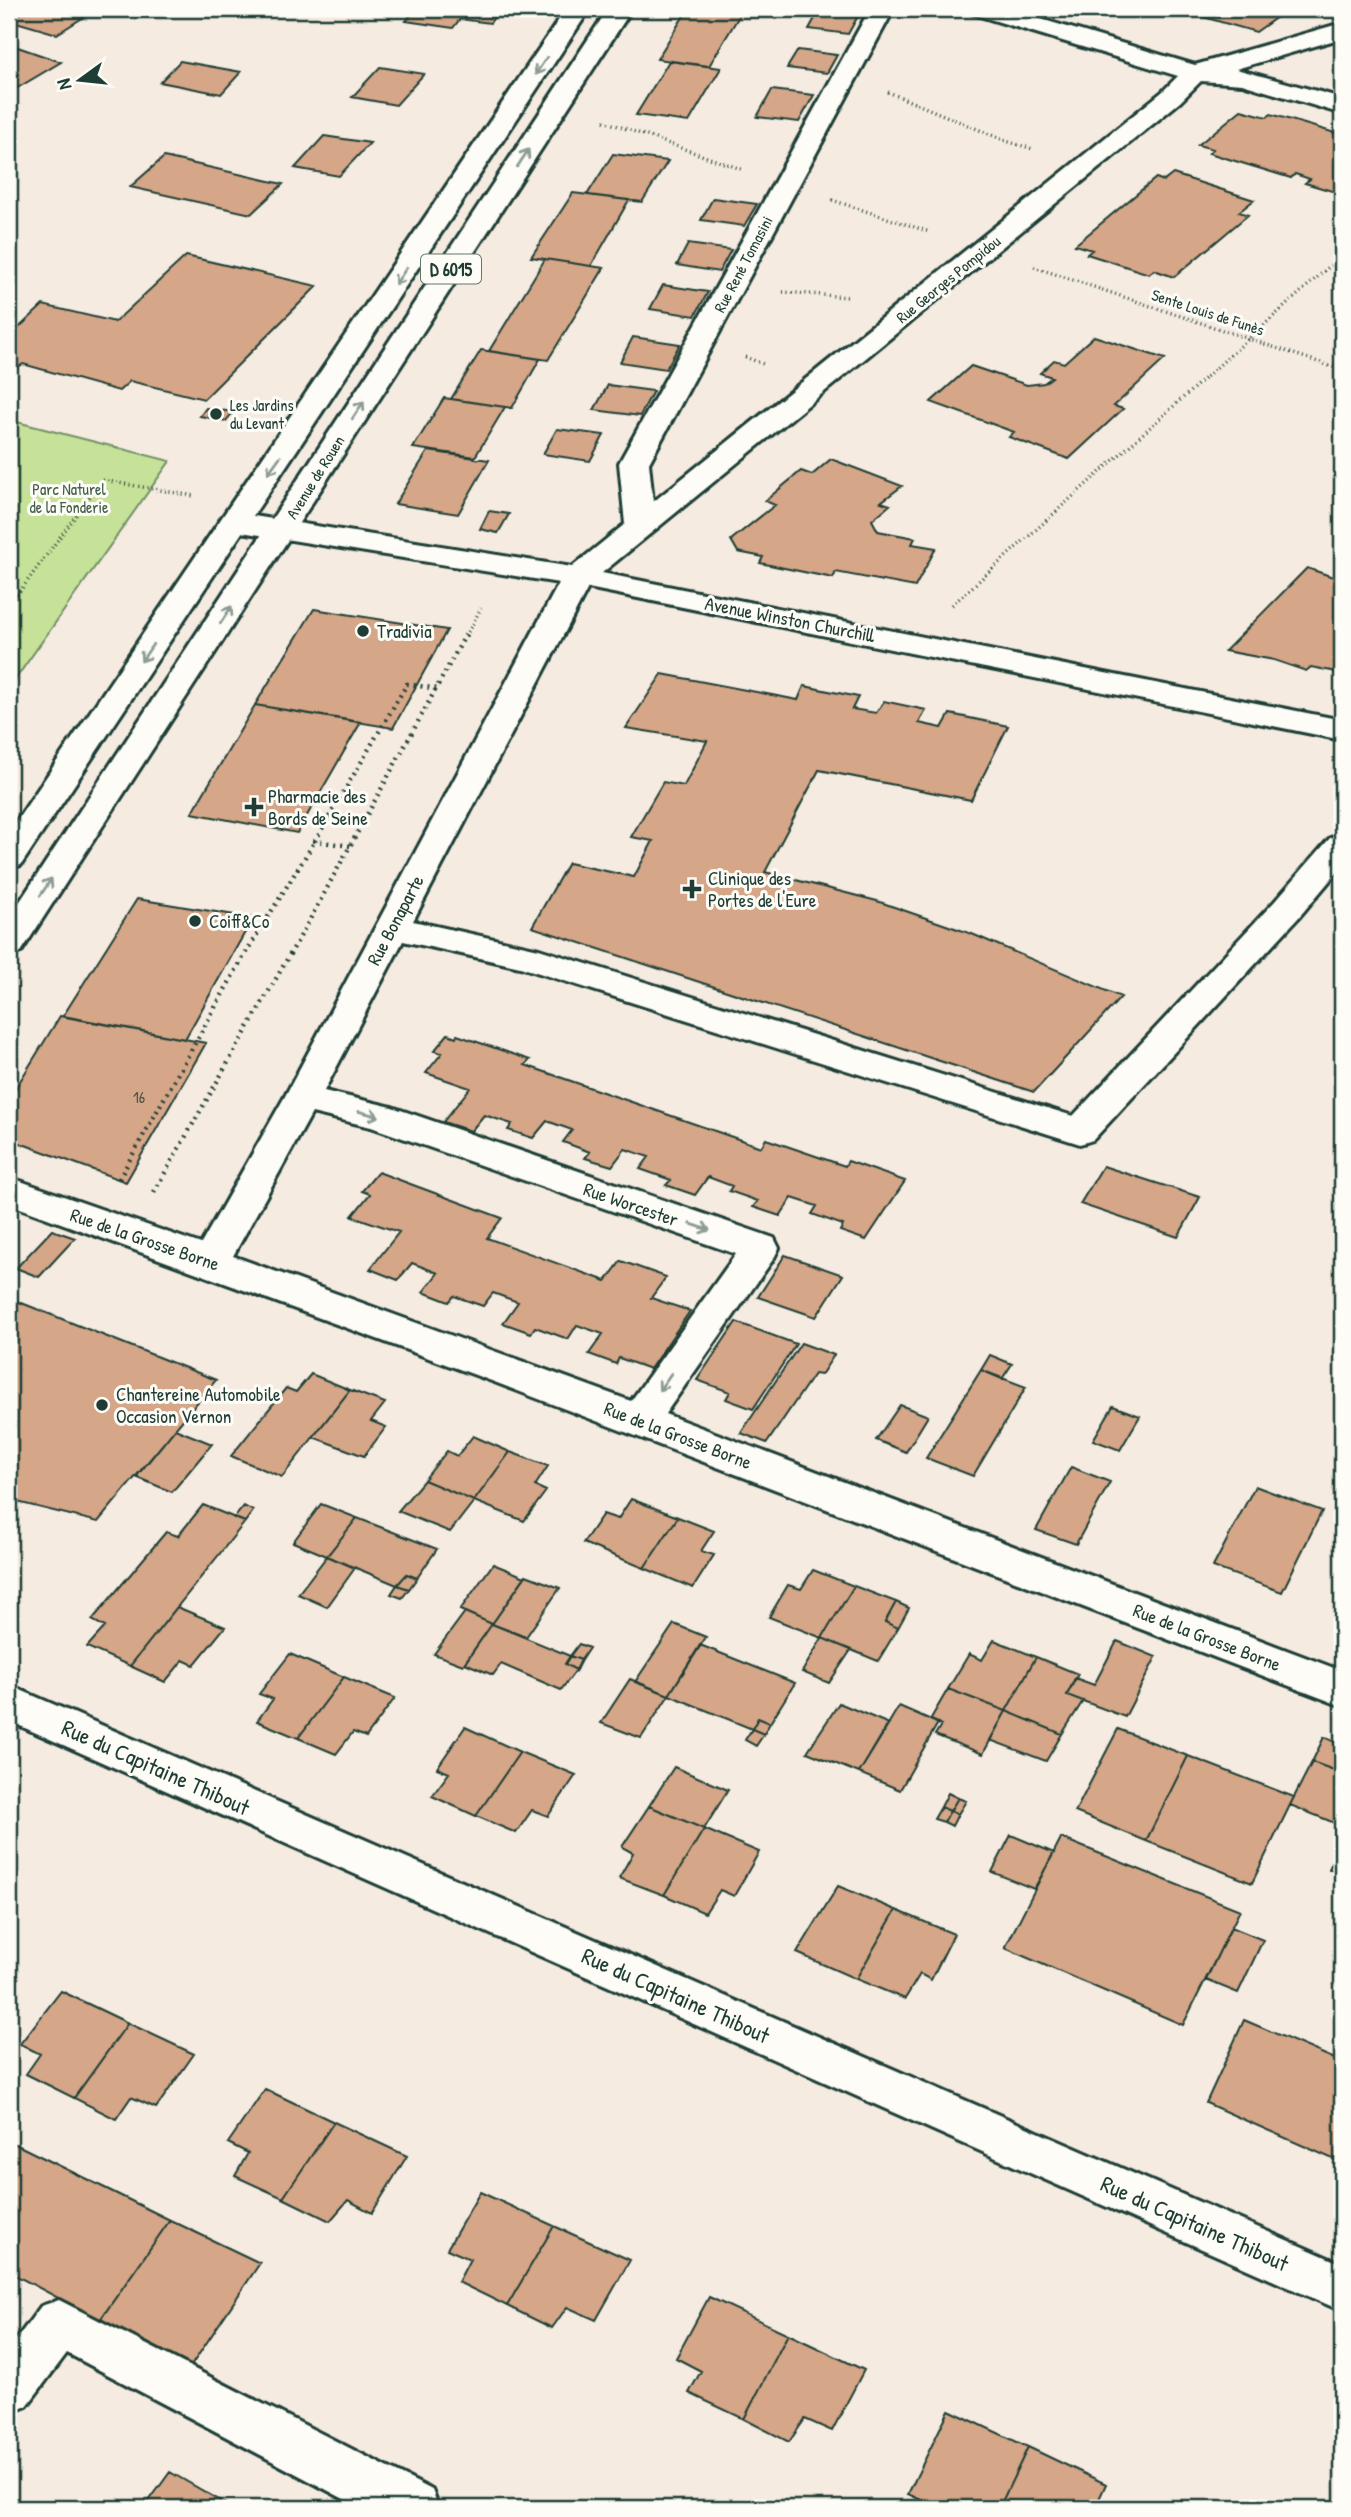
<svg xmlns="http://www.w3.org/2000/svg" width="1351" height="2517" font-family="'Patrick Hand',sans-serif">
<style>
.green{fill:#c6e198;stroke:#728f66;stroke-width:2}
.building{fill:#d5a687;stroke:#1f3d34;stroke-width:2}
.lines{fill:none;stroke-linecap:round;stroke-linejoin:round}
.minor-casing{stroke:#1f3d34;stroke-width:6}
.major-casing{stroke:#1f3d34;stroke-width:6}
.path-far1{stroke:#1f3d34;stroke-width:3.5;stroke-dasharray:1 3.5;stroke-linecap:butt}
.path{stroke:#1f3d34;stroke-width:4.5;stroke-dasharray:2 5;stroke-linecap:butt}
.minor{fill:#fdfcf7;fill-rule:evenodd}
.major{fill:#fdfcf7;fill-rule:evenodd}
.oneway{stroke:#8e9c96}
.poi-dot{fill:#1f3d34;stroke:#fdfcf7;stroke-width:2.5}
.labels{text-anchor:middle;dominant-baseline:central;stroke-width:6;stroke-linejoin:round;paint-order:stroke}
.far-street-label{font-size:16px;fill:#1f3d34;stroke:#fdfcf7}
.far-poi-label{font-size:16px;fill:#1f3d34;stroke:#fdfcf7;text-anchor:start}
.far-park-label{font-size:16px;fill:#405e48;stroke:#fdfcf7}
.number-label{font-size:16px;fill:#4c5749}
.shield{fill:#fdfcf7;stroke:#62766e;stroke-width:2}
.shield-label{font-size:18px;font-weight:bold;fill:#1f3d34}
.street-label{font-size:19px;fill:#1f3d34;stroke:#fdfcf7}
.poi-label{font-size:19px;fill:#1f3d34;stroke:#fdfcf7;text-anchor:start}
.near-street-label{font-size:23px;fill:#1f3d34;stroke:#fdfcf7}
</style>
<rect width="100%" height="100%" fill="#f5ebe1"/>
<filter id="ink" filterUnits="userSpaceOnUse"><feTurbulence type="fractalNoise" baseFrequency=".0143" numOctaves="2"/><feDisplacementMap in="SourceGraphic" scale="14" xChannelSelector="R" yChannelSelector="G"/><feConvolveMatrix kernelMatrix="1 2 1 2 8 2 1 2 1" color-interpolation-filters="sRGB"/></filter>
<g filter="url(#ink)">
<path class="green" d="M9,420l161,41 -161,227z"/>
<path class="building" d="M27,9h63l5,1 -38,24 -48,-14z
M404,9h96l-10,14 -30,-4 -7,9 -47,-7 9,-11z
M688,9l54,2 -33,55 -52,-7z
M1175,9h113l-32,23z
M819,11l39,5 -10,18 -39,-5z
M9,44l52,18 -52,31 3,2 -3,2z
M798,50l39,5 -10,18 -40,-5z
M180,61l61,11 -20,22 -61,-12z
M669,61l52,7 -32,54 -53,-7z
M380,67l44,7 -28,31 -44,-8z
M772,90l42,5 -15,27 -42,-5z
M1241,110l26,7 4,-3 71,21v59l-37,-11 5,-4 -15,-5 -4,4 -82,-25 4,-4 -15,-4z
M324,136l46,7 -31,33 -44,-8z
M613,154l55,7 -26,41 -55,-7z
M164,157l119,27 -32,30 -121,-27z
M1173,174l81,26 -15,12 9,3 -74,62 -20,-7 -5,4 -62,-20 5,-4 -17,-5 81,-67 8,3z
M573,193l56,7 -38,66 -60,-9z
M713,198l44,6 -13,22 -43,-6z
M688,244l43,6 -12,22 -42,-7z
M186,256l131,30 -113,113 -74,-18 -11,10 -96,-27 -14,9v-36l34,-32 72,17z
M545,259l59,9 -56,92 -59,-9z
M663,285l45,7 -13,24 -45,-7z
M1094,336l71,23 -51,47 9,3 -54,50 -60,-22 5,-5 -83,-30 40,-36 56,19 17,-2 8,-6 -12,-4 14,-13 10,3z
M633,337l47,7 -14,25 -46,-7z
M481,350l59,9 -28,49 -61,-9z
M608,385l45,6 -13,25 -46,-6z
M444,398l61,9 -30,50 -62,-9z
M206,408l27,4 -7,9 -26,-5z
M557,429l47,6 -14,26 -47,-7z
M428,451l61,9 -31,54 -63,-10z
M831,459l71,27 -21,16 9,3 -18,15 6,11 37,7 -3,6 24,4 -21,39 -79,-15 -3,6 -73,-15 3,-6 -25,-5 -7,-12 44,-35 -10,-4 36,-30 11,4z
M489,511l20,3 -11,19 -18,-4z
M1307,568l35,12v93l-31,-6 -5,4 -32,-11 -49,-9z
M314,609l133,21 -54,98 -138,-23z
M662,674l136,26 6,-14 54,11 -6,12 24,4 8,-12 42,9 -7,13 23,5 8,-14 58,12 -37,74 -152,-30 -54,102 112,29 95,33 149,63 -87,95 -502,-165 36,-64 66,14 19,-36 -22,-4 32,-55 21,4 23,-45 -81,-13z
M255,705l106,17 -64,111 -105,-20z
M137,899l116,19 -68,121 -122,-23z
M60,1016l146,27 -80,139 -117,-43v-40z
M448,1034l8,3 1,-2 73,25 -5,5 236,82 5,-8 79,27 3,-5 57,20 -39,59 -26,-9 3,-6 -31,-11 5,-8 -25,-8 -12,18 -27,-9 5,-6 -29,-10 3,-5 -24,-9 -13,18 -29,-10 5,-5 -31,-11 9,-12 -24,-8 -13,17 -27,-8 5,-6 -27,-10 9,-12 -25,-9 -14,17 -25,-8 4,-6 -28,-9 -13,16 -28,-9 27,-34 -44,-15 16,-20 -8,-2z
M1103,1166l97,31 -22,40 -98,-33z
M378,1172l124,46 -15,20 119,43 15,-20 45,16 -15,21 39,13 -40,58 -31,-11 -3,6 -27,-10 14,-20 -26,-9 -9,14 -33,-12 -4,6 -28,-10 15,-21 -25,-9 -10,13 -29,-10 -5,6 -26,-10 15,-19 -26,-10 -14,17 -28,-11 29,-37 -47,-16 18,-22 -8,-3z
M52,1230l23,8 -36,39 -23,-9z
M785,1255l58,20 -27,42 -58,-20z
M9,1298l207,82 -118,142 -89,-22z
M736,1322l60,22 -43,65 -27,-10 4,-7 -33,-12z
M801,1343l33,12 -13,20 -7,-1 -47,69 -26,-10z
M990,1355l22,9 -10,15 -21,-9z
M981,1370l45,17 -53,89 -47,-18z
M311,1374l39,16 -68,87 -51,-21 55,-68 10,4z
M350,1390l35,13 -14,18 15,6 -22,29 -51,-19z
M900,1405l28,11 -22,36 -30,-12z
M1113,1406l27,10 -20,34 -27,-10z
M175,1429l37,15 -40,48 -36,-15z
M473,1436l37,16 -36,49 -50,-21 23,-29 10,5z
M510,1452l38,14 -13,20 11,5 -22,30 -50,-20z
M1071,1467l39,15 -34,62 -40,-14z
M424,1480l50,21 -24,31 -52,-21z
M1255,1486l67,25 -40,81 -69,-25z
M631,1499l47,18 -34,51 -61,-25 20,-29 15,5z
M321,1504l36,14 -30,38 -34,-14z
M203,1505l42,17 -115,144 -43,-19 18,-20 -13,-7 74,-88 12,4z
M244,1506l9,5 -8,11 -11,-4z
M678,1517l36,14 -13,20 13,4 -21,33 -49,-20z
M357,1518l80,31 -20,29 -10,-4 -10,11 -70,-29z
M327,1556l28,12 -28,39 -29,-13z
M493,1564l32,13 -33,47 -32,-14z
M813,1570l41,16 -32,52 -53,-21 19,-32 13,4z
M407,1574l10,4 -8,11 -12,-4z
M526,1575l34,13 -34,49 -34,-13z
M397,1585l12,4 -7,9 -11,-4z
M854,1586l42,16 -11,20 13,6 -20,33 -56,-23z
M896,1602l13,6 -11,20 -13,-6z
M177,1607l48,20 -31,38 -11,-5 -18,22 -35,-16z
M465,1612l27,12 -29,41 -29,-11z
M492,1624l78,32 -5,8 11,6 -15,20 -60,-26 -8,11 -28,-12z
M674,1624l32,13 -37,58 -34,-13z
M822,1638l29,12 -22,33 -27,-11z
M994,1640l42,17 -30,54 -58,-22 21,-35 13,6z
M1117,1641l39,16 -31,60 -58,-22 8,-17 19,7z
M579,1644l10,4 -8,12 -11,-4z
M700,1645l95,38 -25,40 -12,-5 -6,11 -83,-34z
M290,1654l54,23 -46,61 -41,-17 16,-22 -14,-5z
M570,1656l11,4 -5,10 -11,-6z
M1036,1657l42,17 -11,21 16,6 -21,33 -56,-23z
M344,1677l51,21 -29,39 -13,-5 -17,22 -38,-16z
M630,1679l39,16 -28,43 -40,-15z
M948,1689l58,22 -23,43 -48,-19 6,-10 -11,-5z
M839,1703l50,21 -30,49 -52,-21z
M899,1706l39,17 -38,67 -41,-17z
M1006,1711l56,23 -16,27 -56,-21z
M758,1718l12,5 -6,11 -12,-5z
M465,1727l55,25 -44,64 -44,-20 17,-23 -12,-5z
M752,1729l12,5 -8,12 -11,-6z
M1118,1729l70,27 -42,85 -71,-29z
M1324,1737l18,8v28l-30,-11z
M520,1752l56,23 -28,41 -16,-6 -16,23 -40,-17z
M1188,1756l106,41 -42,86 -106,-42z
M1312,1762l30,11v53l-52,-21z
M674,1767l54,23 -24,39 -55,-23z
M948,1793l10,5 -8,13 -9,-4z
M958,1798l8,3 -8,13 -8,-3z
M649,1806l55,23 -40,66 -45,-17 14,-25 -11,-6z
M941,1807l9,4 -6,11 -10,-3z
M950,1811l8,3 -6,12 -8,-4z
M704,1829l55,23 -25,44 -14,-6 -15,23 -41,-18z
M1011,1835l43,18 -20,36 -42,-17z
M1061,1838l179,72 -57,115 -178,-77z
M1342,1841v33l-13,-5z
M838,1886l58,24 -40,69 -59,-26z
M896,1910l58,24 -23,46 -11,-6 -15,25 -49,-20z
M1231,1927l32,13 -25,53 -32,-13z
M61,1991l67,32 -54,75 -48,-24 14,-20 -20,-10z
M1244,2020l98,42v101l-136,-60z
M128,2023l66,31 -38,54 -25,-11 -15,22 -42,-21z
M265,2089l69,33 -51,76 -48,-22 13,-23 -20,-10z
M334,2122l73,34 -35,57 -24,-13 -18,21 -47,-23z
M9,2141l161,79 -70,100 -91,-48z
M480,2192l74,34 -47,80 -49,-24 12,-23 -23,-10z
M170,2220l90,43 -69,103 -91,-46z
M554,2226l76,34 -34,60 -29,-13 -15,21 -45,-22z
M709,2297l79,37 -44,85 -55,-26 12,-22 -25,-13z
M788,2334l76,36 -32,61 -27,-12 -16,23 -45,-23z
M949,2410l79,37 -29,61h-61l-30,-14z
M1028,2447l78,37 -11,24h-96z
M170,2472l63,36h-89z"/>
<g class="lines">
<g class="minor-casing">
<path id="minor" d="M870,9h24l-245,454 4,39 509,-410 16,-16 -205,-62 -3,-5h37l188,56 147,-42v15l-106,31 106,29v16l-100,-30 -41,-3 -21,21 -578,471 740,147v20l-754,-152 -175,333 126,28 534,167 202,-215 55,-63 12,-4v32l-43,51 -206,223 -13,4 -560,-177 -117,-26 -79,150 68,16 382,131 5,10 -5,10 -109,156 677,257v35l-845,-323 -488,-179v-27l192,67 83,-146 275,-515 -324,-52 -11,-3 -4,-6 4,-6 11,-3 337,54 53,-43 -6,-61zM312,1113l59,14 365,127 -105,147 -398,-145z
M9,1685l1333,579v47l-1333,-590z
M59,2300l373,190 7,18h-78l-294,-155 -40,53 -18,7v-64l32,-43z"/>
</g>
<g class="major-casing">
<path id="major" d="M566,9h24l-569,856 -12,3v-36z
M608,9h24l-611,943 -12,3v-37z"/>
</g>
<path class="path-far1" d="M888,92l118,49 27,8
M604,121l137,48
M832,200l98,32
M1034,267l308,103
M783,292l65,5
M745,357l21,8
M9,591l10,2
M952,605l390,-350
M9,606l93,-126 92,16
M466,636l15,-28"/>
<path class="path" d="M350,846l-35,-5 92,-157 31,5
M119,1179l126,-225 70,-113
M154,1192l155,-271 157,-287"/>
<use href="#minor" class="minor"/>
<use href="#major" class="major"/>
</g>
<defs><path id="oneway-shaft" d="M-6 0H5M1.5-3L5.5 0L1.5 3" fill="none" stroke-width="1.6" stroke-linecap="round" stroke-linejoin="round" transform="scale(1.75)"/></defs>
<g class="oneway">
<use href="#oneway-shaft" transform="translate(541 66) rotate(123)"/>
<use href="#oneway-shaft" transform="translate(523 158) rotate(-57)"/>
<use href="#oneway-shaft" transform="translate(401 276) rotate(124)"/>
<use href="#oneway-shaft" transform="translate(358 410) rotate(-57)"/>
<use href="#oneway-shaft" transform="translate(274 465) rotate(126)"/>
<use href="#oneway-shaft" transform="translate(226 615) rotate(-57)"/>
<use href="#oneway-shaft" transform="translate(147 653) rotate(124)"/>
<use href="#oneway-shaft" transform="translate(46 887) rotate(-57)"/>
<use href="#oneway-shaft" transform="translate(369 1114) rotate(14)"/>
<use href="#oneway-shaft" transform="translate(700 1227) rotate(19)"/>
<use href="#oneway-shaft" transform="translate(665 1382) rotate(125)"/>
</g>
</g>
<g class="poi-dot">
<circle cx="216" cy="414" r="7"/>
<circle cx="363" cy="631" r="7"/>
<path d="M250.5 796.5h7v7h7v7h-7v7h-7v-7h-7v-7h7z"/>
<path d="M688.5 878.5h7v7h7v7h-7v7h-7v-7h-7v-7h7z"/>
<circle cx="195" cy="921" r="7"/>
<circle cx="102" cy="1405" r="7"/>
</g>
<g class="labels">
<g class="far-street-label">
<text transform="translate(743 264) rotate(-62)">Rue René Tomasini</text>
<text transform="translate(948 279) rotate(-39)">Rue Georges Pompidou</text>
<text transform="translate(1208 312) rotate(18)">Sente Louis de Funès</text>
<text transform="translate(315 477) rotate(-58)">Avenue de Rouen</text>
</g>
<g class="far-poi-label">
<text x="230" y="405">Les Jardins<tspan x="230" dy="18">du Levant</tspan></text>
</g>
<g class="far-park-label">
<text x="69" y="489">Parc Naturel<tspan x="69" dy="18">de la Fonderie</tspan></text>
</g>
<g class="number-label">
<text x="139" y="1097">16</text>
</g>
<rect class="shield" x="421" y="254.5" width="60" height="29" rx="5"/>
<g class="shield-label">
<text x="451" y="269">D 6015</text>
</g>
<g class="street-label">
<text transform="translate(790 619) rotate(11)">Avenue Winston Churchill</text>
<text transform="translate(395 920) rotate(-62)">Rue Bonaparte</text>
<text transform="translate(631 1204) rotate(19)">Rue Worcester</text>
<text transform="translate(145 1239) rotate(19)">Rue de la Grosse Borne</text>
<text transform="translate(678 1435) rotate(21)">Rue de la Grosse Borne</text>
<text transform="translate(1207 1637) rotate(21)">Rue de la Grosse Borne</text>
</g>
<g class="poi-label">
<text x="377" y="631">Tradivia</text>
<text x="268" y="796">Pharmacie des<tspan x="268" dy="22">Bords de Seine</tspan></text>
<text x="708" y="878">Clinique des<tspan x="708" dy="22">Portes de l'Eure</tspan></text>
<text x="209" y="921">Coiff&amp;Co</text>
<text x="116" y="1394">Chantereine Automobile<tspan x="116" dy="22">Occasion Vernon</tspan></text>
</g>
<g class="near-street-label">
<text transform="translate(156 1767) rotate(24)">Rue du Capitaine Thibout</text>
<text transform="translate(676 1995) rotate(24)">Rue du Capitaine Thibout</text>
<text transform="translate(1195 2223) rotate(24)">Rue du Capitaine Thibout</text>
</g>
</g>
<rect width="1351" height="2517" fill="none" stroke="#fdfcf7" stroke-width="35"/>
<rect x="18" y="18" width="1316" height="2482" fill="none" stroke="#1f3d34" stroke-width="2.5" filter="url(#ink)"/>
<g transform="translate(80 80) rotate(255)" stroke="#fdfcf7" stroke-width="5" paint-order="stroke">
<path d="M0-5L12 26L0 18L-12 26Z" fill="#1f3d34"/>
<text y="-10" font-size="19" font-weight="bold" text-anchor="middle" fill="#1f3d34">N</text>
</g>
</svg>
